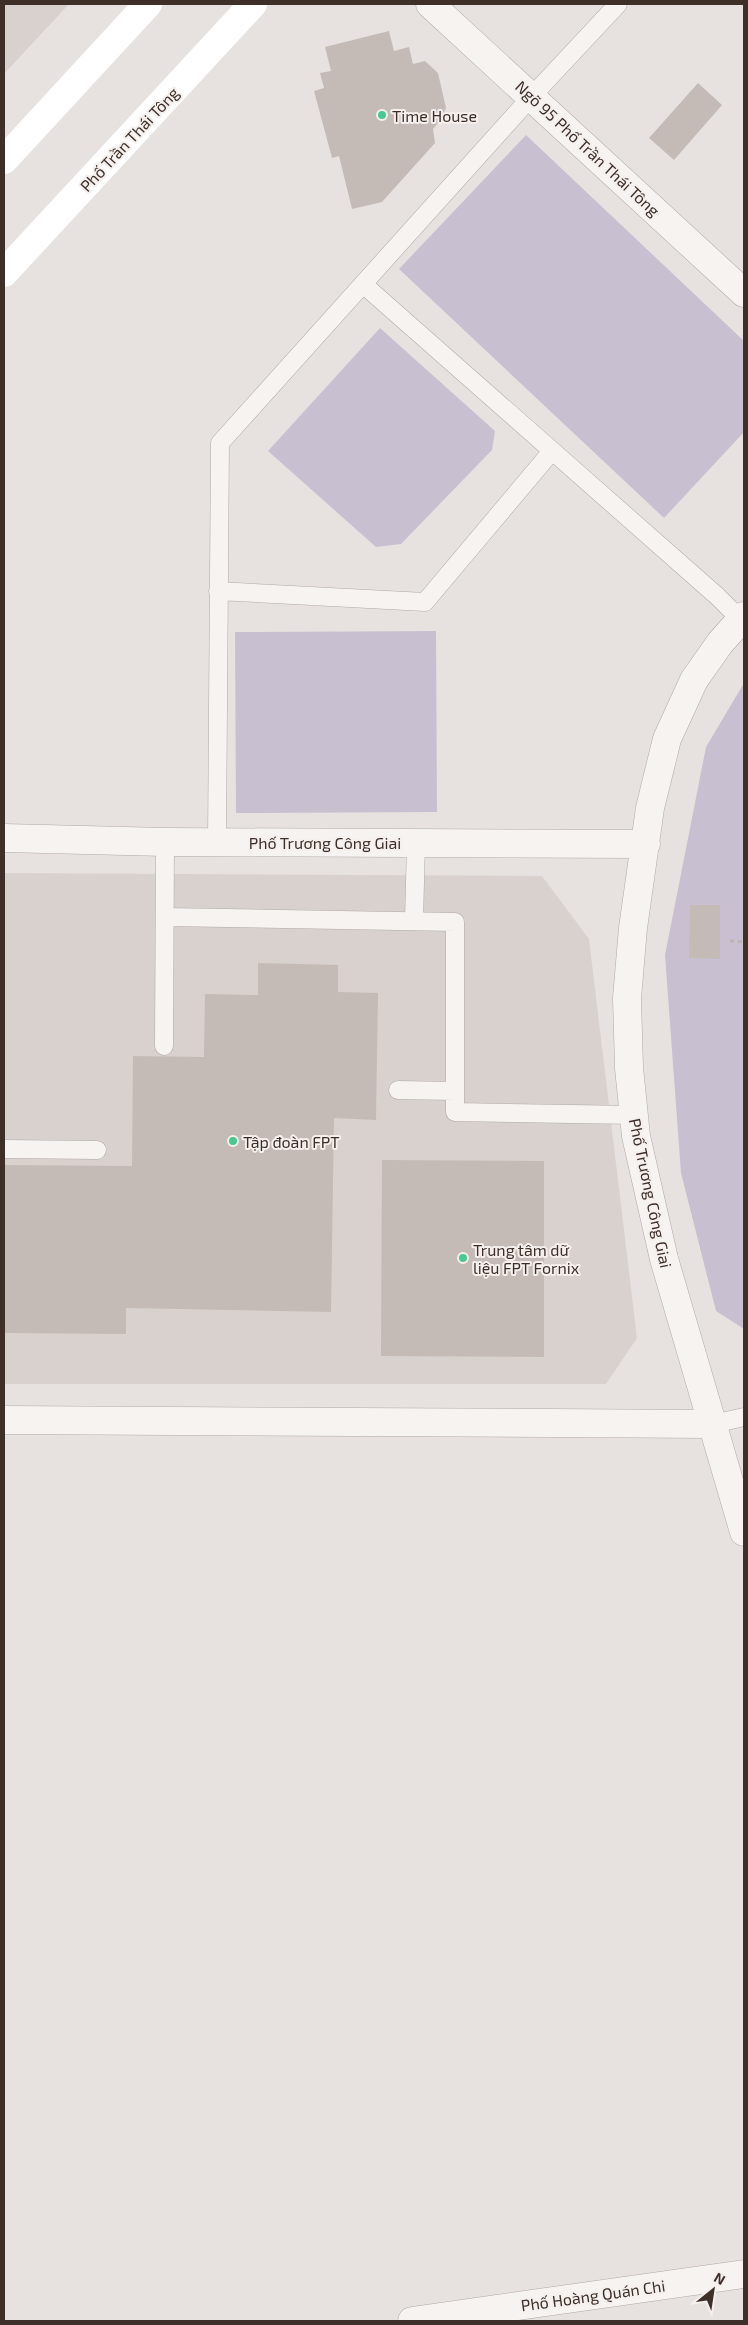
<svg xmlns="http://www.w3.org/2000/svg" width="748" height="2325" font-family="'Exo 2',sans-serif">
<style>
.built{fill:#d9d1cd}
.green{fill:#c8c0d1}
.building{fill:#c4bbb6}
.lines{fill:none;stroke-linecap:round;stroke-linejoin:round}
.service-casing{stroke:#b1a9a4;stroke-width:19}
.minor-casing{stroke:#b1a9a4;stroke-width:29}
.path{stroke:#bbb5b1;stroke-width:3;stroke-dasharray:4 4;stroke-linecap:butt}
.service{stroke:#f6f3f1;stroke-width:18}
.minor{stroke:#f6f3f1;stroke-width:28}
.secondary{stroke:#fff;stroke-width:28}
.poi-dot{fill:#47c992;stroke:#f5f0ee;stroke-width:2}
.labels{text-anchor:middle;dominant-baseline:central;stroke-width:4;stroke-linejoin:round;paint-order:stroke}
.poi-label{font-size:16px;fill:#3e3028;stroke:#f5f0ee;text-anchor:start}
.street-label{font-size:16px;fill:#3e3028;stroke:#f5f0ee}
</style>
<rect width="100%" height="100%" fill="#e7e2df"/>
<path class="built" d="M4,4h65l-65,70z
M4,873l538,3 47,63 48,399 -31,46h-602z"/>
<path class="green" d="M526,135l218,206v91l-80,86 -265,-249z
M380,328l115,103 -3,19 -91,94 -25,3 -108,-96z
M436,631l1,181 -201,1 -1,-181z
M744,683v646l-28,-18 -35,-138 -16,-218 41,-208z"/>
<path class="building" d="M389,31l5,20 15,-4 4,17 12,-3 13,12 8,35 -7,14 -6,7 2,14 -53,59 -30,7 -13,-53 -7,2 -18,-67 10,-3 -4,-15 11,-2 -6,-24z
M698,83l24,22 -48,55 -25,-22z
M690,905h30v54l-31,-1z
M258,963l80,2v27l40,1 -2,127 -42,-2 -3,194 -205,-4v26l-122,-1v-168l128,1 1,-110 71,1 1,-63 53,1z
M382,1160l162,1v196l-163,-1z"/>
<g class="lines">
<g class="service-casing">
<path id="service" d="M364,285l353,311 24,24
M218,591l207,11 127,-151
M217,841l3,-398 312,-347 86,-92
M165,917l290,5v190l179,3
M414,921l2,-78
M164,1046l1,-204
M398,1090l57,1
M4,1149l93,1
M713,1424l31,-7"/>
</g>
<g class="minor-casing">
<path id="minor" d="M430,4l314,289
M744,616l-24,27 -26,37 -27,59 -17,69 -17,120 -6,70 2,70 7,68 28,123 80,273
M4,838l161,4 481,2
M4,1420l709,4
M412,2321l332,-47"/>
</g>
<path class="path" d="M730,941l14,1"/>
<use href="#service" class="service"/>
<use href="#minor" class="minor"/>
<path class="secondary" d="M4,160l144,-156
M4,273l249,-269"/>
</g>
<g class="poi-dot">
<circle cx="382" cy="115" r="5"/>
<circle cx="233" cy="1141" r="5"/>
<circle cx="463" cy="1258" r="5"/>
</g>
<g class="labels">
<g class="poi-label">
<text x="392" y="115">Time House</text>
<text x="243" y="1141">Tập đoàn FPT</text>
<text x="473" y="1249">Trung tâm dữ<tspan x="473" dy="18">liệu FPT Fornix</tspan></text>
</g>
<g class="street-label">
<text transform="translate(129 139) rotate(-47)">Phố Trần Thái Tông</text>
<text transform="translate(588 148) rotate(43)">Ngõ 95 Phố Trần Thái Tông</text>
<text x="325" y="842">Phố Trương Công Giai</text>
<text transform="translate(651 1193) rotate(78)">Phố Trương Công Giai</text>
<text transform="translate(593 2295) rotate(-8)">Phố Hoàng Quán Chi</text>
</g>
</g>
<rect width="748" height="2325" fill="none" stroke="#3e3028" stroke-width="10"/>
<g transform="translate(713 2290) rotate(30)" stroke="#f5f0ee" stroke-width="4" paint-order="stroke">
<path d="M0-4L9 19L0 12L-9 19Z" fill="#3e3028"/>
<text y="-8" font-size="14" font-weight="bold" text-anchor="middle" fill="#3e3028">N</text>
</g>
</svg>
